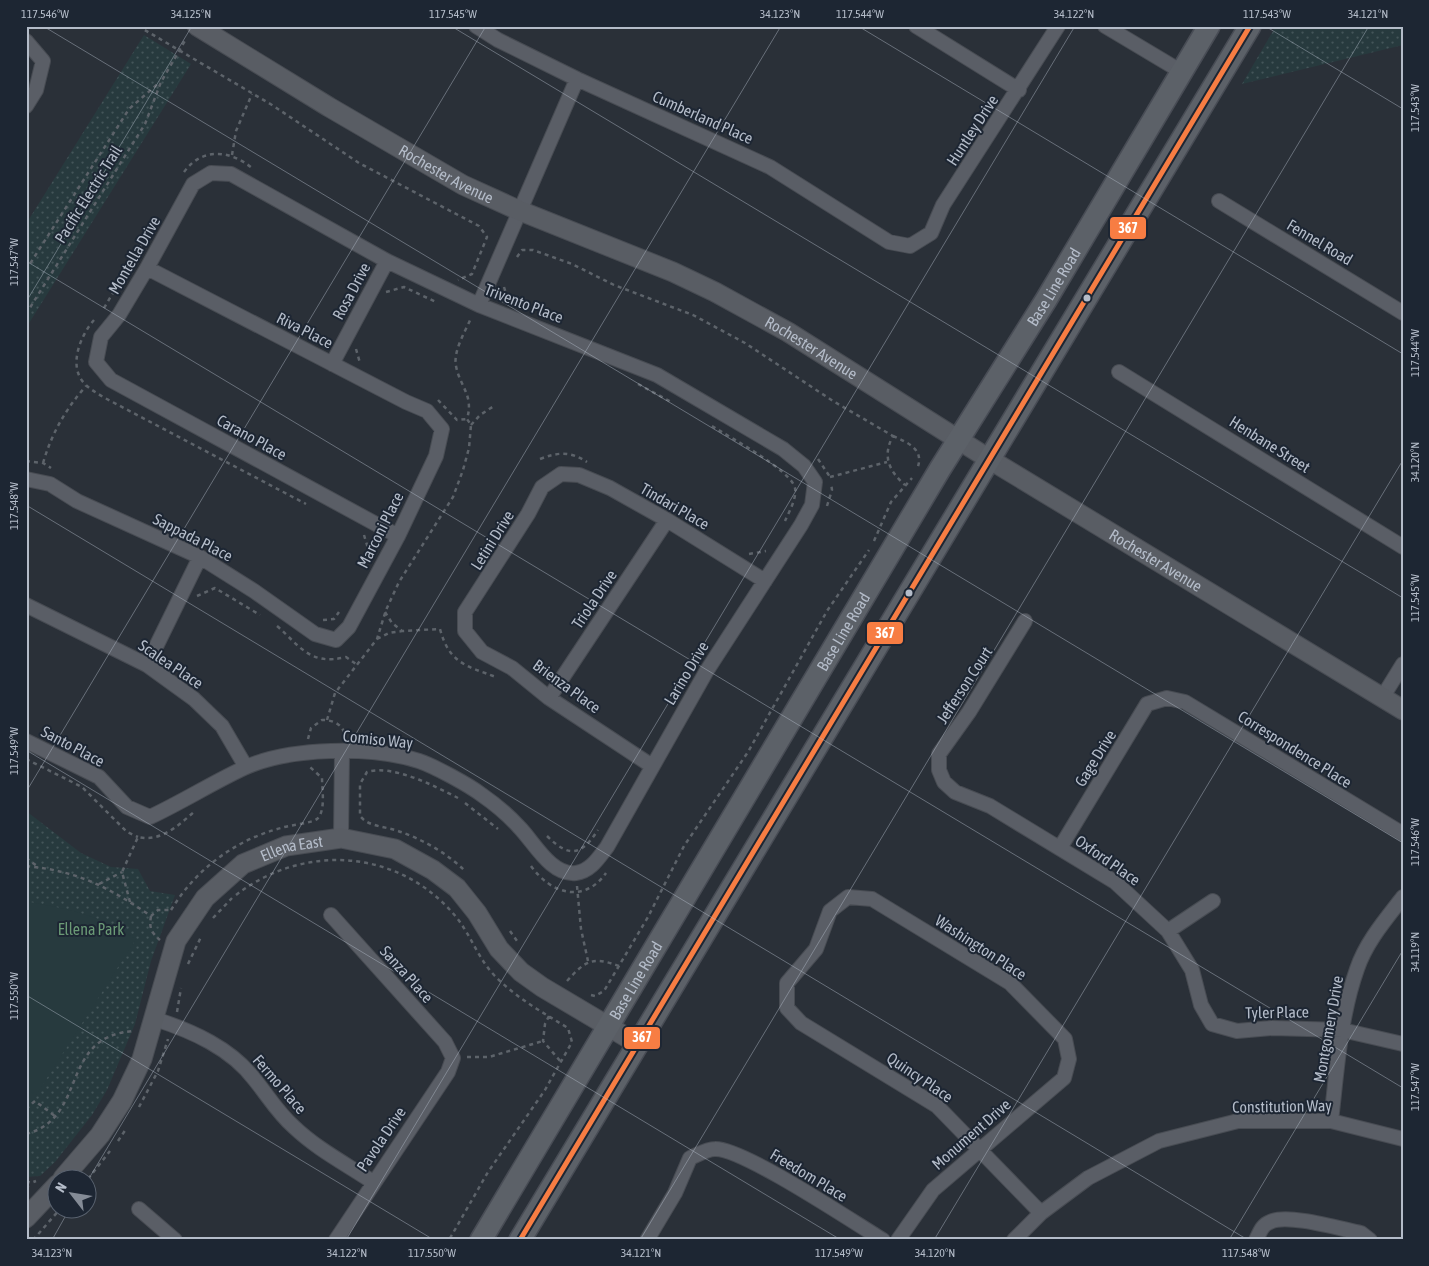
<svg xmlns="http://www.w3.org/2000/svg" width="1429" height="1266" font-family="'Asap Condensed',sans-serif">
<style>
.grass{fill:url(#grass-dots)}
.garden{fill:#273a3e}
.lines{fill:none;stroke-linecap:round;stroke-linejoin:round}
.street-casing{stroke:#484c53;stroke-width:16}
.secondary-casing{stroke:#484c53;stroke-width:21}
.primary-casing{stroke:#484c55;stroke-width:24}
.path{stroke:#5d636a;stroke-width:2.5;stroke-dasharray:4 4;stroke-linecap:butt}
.street{stroke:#5a5e66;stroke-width:14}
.secondary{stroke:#595d64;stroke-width:19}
.primary{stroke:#5c6168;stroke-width:21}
.bus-1-casing{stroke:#1d2633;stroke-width:9}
.bus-1{stroke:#f77d43;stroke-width:5}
.ticks{fill:none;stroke:#b4bcc9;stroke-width:1;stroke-opacity:0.45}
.bus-dot{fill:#b4bcc9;stroke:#1d2633;stroke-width:2}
.labels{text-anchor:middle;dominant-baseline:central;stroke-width:4;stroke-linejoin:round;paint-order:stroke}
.street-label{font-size:16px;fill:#b4bcc9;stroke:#1d2633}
.park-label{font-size:16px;fill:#6b9a76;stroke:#1d2633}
.line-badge{stroke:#1d2633;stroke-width:2}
.badge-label{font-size:14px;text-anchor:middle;font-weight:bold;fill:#fff}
.neatline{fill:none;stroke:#b4bcc9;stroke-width:2}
.ticks-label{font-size:12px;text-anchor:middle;fill:#b4bcc9}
</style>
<defs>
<pattern id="grass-dots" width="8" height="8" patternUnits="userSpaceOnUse" patternTransform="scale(1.25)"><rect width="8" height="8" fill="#273a3e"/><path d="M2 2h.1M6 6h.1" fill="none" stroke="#445559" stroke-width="1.8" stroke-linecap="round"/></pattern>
</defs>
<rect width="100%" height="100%" fill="#2a3038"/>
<path class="grass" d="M1276,26h127v19l-161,39z
M144,35l47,29 -165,264v-104z
M26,811l55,42 30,14 27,2 12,22 25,4 -24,66 -16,63 -28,66 -15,25 -37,47 -15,14 -14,1z"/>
<path class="garden" d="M30,902c42,8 69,13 106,37l-105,164 -5,4v-204z"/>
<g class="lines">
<g class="street-casing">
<path id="street" d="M476,26l22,14 79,39 193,88 119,75 21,4 21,-13 12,-28 115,-179
M916,26l103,64
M1105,26l77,46
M26,41l17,20 -7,29 -10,16
M1219,201l184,112
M479,305l98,-226
M332,364l55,-103
M1119,372l284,175
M26,479l24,5 27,17 123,56 54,34 61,43 21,6 13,-13 49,-91 38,-80 6,-27 -15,-18 -21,-9 -259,-134
M26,605l121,60 47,34 28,27 24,41
M1025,621l-56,91 -30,42v16l5,12 11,10 35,14 125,76 53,49 24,39 9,35 11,19 25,7 35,-3 70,2 61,14
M147,665l53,-108
M549,698l118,-178
M1382,698l21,-34
M26,741l73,36 28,30 23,10c32,-15 62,-34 94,-49 46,-21 127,-22 175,-7 15,5 50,24 63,34 13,9 27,21 37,32 15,15 32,49 57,46 15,-2 23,-16 31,-26l99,-175 95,-147 11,-20 3,-23 -11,-16 -21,-17 -126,-74 -178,-70 -92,-44 -156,-87 -20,-1 -18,11 -46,84 -28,47 -18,22 -5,25 15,18 287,156
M652,766l-103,-68 -37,-30 -30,-16 -17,-21v-19l63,-98 14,-27 19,-13 18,1 31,13 57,32 98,61
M341,838l1,-86
M1060,848l87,-144 20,-6 18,4 218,132
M331,915l114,127 8,16 -5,14 -112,168
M1168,931l45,-30
M155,1019c37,12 76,29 100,61 13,16 23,33 39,47 23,22 52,37 79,55
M1331,1121c6,-51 9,-104 26,-152 9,-27 29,-50 46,-72
M139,1209l36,31
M647,1240l28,-47 15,-35c7,-3 17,-9 25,-9 28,-1 138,73 168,91
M898,1240l35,-50 131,-112 5,-19 -4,-20 -55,-56 -138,-84 -24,-2 -18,14 -14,38 -29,34v25l14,15 136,83 104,107
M1014,1240l27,-27 47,-35 71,-37 79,-20h93l72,18
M1256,1240c4,-8 6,-15 14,-18 17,-9 71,7 91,11l9,7"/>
</g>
<g class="secondary-casing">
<g id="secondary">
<path id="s1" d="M197,26l132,81 134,78 55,25 155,62 42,20 73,40 201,127 414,251"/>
<path id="s2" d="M63,1178l37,-43 22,-34 20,-42 34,-118 29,-43 38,-34 43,-18 55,-8 54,11 38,21 24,18 20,25 22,36 22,23 21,15 96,57"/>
<path d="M26,1218l32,-34"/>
</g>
</g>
<g class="primary-casing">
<g id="primary">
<path id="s3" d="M481,1240l459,-771 106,-169 163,-274"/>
<path d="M520,1240l730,-1214"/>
</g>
</g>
<path class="path" d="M138,26l134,79 87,58 120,63 8,11 -15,37 -14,6
M232,155l4,-24 16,-37
M184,172c18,-25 46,-22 68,-4
M517,257l5,-7h11l39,14 42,21 79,30 52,28 88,58 60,35c-11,20 -4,35 12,49
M26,270l103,-161 31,-27
M504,287l4,13
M386,292l18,-5 32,15
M104,308l38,-64
M26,314l119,-190 16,-42 25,-43
M94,320c-14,16 -27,48 -8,65 5,5 11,8 17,12l203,107
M356,349l4,14
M638,384l35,19
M438,400l19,20 10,-1
M471,425l9,-10 14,-9
M712,426c17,11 79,44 83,62 2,10 -6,24 -10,33
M893,436c16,7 32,14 24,33
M540,459c18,-7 30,-8 47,3
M818,459l12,18
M26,461l17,2 8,5
M43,463c9,-30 22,-53 43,-77
M830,477l57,-15
M827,506l5,-16 -1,-7
M364,535l6,20
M874,541l17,-39 21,-24
M749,554l17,-3
M197,596l18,-8 45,27
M385,612l7,11 10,8 38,-2c9,34 26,37 56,48
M323,620l11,-1 5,-7
M277,626c24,21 33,40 69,31l10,7
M377,639l12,-6 13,-2
M327,720l8,-27 42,-54 9,-29 13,-28 54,-85 10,-27 6,-22 2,-23 -4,-6c7,-24 -7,-32 -11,-53 -3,-15 9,-34 15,-48
M308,739l3,-11 11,-8c12,0 22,5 23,17
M26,759l56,28 45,45 11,5
M458,798c-23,-12 -66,-34 -91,-26l-7,12v32c9,11 24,10 38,15 24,8 49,22 67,40
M465,803l33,26
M547,836c22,22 34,20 51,-6
M26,858l11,8
M26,866c52,5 82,21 125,50l7,-6h13
M531,866c20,28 53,38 75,7
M99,884l23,-12
M577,886l4,43 7,32
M236,895c69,-53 165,-46 221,23 14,18 21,40 37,57 22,23 48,37 74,53l4,14 -27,48 -57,82 -39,68
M130,902l-8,-30 16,-35c23,5 40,-11 57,-26
M171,910c25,-41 64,-70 110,-82 8,-3 32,-5 36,-9 9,-8 5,-30 5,-41l-12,-11
M151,916c-2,12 0,16 9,24
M213,918l19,-20
M510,931l7,10
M188,964l13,-27
M567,981c18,-20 25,-25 52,-15
M591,995l4,1 9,-5 44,-74 36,-71 64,-94 79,-141 42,-61
M177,1012l4,-24
M549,1016l-4,8 -2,17 18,21
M467,1057h22l54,-16
M139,1107l19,-36 10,-32
M26,1109l9,-8 20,15
M26,1134c63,-16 32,-98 108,-103
M118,1141l8,-12
M88,1179l22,-28
M26,1181l5,2 5,-2
M26,1189l5,-6
M33,1240l28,-32"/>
<use href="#street" class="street"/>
<use href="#secondary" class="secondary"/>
<use href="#primary" class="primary"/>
<g class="bus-1-casing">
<path id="bus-1" d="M520,1240l730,-1214"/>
</g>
<use href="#bus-1" class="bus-1"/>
</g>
<path class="ticks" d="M43,26l1360,817M451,26l952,572M858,26l545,328M1265,26l138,83M26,261l1377,827M26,302l166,-276M26,505l1222,735M26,750l815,490M26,792l460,-766M26,995l408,245M88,1180l693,-1154M52,1240l18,-32M346,1240l729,-1214M640,1240l729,-1214M934,1240l469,-780M1229,1240l174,-290"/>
<g class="bus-dot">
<circle cx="1087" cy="298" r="4.5"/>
<circle cx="909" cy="593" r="4.5"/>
</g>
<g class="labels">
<g class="street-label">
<text transform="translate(703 117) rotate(24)">Cumberland Place</text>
<text transform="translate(972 130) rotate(-57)">Huntley Drive</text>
<text stroke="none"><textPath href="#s1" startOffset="290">Rochester Avenue</textPath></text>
<text transform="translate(88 194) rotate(-58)">Pacific Electric Trail</text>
<text transform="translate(1320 242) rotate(31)">Fennel Road</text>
<text transform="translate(134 255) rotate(-60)">Montella Drive</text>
<text stroke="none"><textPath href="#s3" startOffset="1112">Base Line Road</textPath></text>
<text transform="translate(351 291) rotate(-62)">Rosa Drive</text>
<text transform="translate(524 303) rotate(21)">Trivento Place</text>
<text transform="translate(305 330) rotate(27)">Riva Place</text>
<text stroke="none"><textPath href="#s1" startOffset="695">Rochester Avenue</textPath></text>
<text transform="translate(252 437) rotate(29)">Carano Place</text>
<text transform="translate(1270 444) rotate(32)">Henbane Street</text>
<text transform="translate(675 506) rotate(30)">Tindari Place</text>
<text transform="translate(380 530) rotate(-63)">Marconi Place</text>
<text transform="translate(193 537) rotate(27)">Sappada Place</text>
<text transform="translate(492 540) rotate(-58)">Letini Drive</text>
<text stroke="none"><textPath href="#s1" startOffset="1100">Rochester Avenue</textPath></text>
<text transform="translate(594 599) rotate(-56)">Triola Drive</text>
<text stroke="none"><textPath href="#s3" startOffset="708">Base Line Road</textPath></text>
<text transform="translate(171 664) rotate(34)">Scalea Place</text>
<text transform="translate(686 673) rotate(-59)">Larino Drive</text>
<text transform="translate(964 685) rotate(-57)">Jefferson Court</text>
<text transform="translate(567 686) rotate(36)">Brienza Place</text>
<text transform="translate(378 739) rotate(6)">Comiso Way</text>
<text transform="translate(73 746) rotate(28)">Santo Place</text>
<text transform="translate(1295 749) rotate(32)">Correspondence Place</text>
<text transform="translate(1095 758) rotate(-58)">Gage Drive</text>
<text stroke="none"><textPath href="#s2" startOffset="421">Ellena East</textPath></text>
<text transform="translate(1108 860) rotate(35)">Oxford Place</text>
<text transform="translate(981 947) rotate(33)">Washington Place</text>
<text transform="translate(407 974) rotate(48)">Sanza Place</text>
<text stroke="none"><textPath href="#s3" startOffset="302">Base Line Road</textPath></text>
<text transform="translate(1277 1012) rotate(-1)">Tyler Place</text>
<text transform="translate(1328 1029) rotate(-80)">Montgomery Drive</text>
<text transform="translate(920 1077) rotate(34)">Quincy Place</text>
<text transform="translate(280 1084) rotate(49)">Fermo Place</text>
<text transform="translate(1282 1106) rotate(-1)">Constitution Way</text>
<text transform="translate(971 1134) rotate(-41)">Monument Drive</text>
<text transform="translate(381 1139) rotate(-56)">Pavola Drive</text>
<text transform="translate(809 1175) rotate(31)">Freedom Place</text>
</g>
<g class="park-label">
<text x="91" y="929">Ellena Park</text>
</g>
</g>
<g class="line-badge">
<rect x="1109" y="216" width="38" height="24" rx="5" fill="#f77d43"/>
<rect x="866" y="621" width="38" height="24" rx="5" fill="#f77d43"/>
<rect x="623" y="1026" width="38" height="24" rx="5" fill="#f77d43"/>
</g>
<g class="badge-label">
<text x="1128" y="233">367</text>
<text x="885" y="638">367</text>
<text x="642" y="1042">367</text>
</g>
<rect width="1429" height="1266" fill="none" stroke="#1d2633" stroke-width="55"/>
<g transform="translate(72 1194) rotate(301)"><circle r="24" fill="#1d2633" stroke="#59626f"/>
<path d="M0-4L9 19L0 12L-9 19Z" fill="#848b96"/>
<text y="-8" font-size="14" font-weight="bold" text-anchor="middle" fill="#b4bcc9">N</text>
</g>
<rect x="28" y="28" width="1374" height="1210" class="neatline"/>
<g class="ticks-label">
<text x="45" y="18">117.546°W</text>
<text x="191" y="18">34.125°N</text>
<text x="453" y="18">117.545°W</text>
<text x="780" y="18">34.123°N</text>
<text x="860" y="18">117.544°W</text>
<text x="1074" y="18">34.122°N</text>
<text x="1267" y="18">117.543°W</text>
<text x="1368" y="18">34.121°N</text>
<text transform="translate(1415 108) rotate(-90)" y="4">117.543°W</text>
<text transform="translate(14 262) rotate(-90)" y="4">117.547°W</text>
<text transform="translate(1415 353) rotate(-90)" y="4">117.544°W</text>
<text transform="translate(1415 462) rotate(-90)" y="4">34.120°N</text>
<text transform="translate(14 506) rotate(-90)" y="4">117.548°W</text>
<text transform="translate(1415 598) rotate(-90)" y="4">117.545°W</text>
<text transform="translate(14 751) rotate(-90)" y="4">117.549°W</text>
<text transform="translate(1415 842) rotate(-90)" y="4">117.546°W</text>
<text transform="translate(1415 952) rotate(-90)" y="4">34.119°N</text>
<text transform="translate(14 996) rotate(-90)" y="4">117.550°W</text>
<text transform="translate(1415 1087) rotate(-90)" y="4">117.547°W</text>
<text x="52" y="1257">34.123°N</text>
<text x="347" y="1257">34.122°N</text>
<text x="432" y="1257">117.550°W</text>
<text x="641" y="1257">34.121°N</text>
<text x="839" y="1257">117.549°W</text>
<text x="935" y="1257">34.120°N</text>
<text x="1246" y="1257">117.548°W</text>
</g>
</svg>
